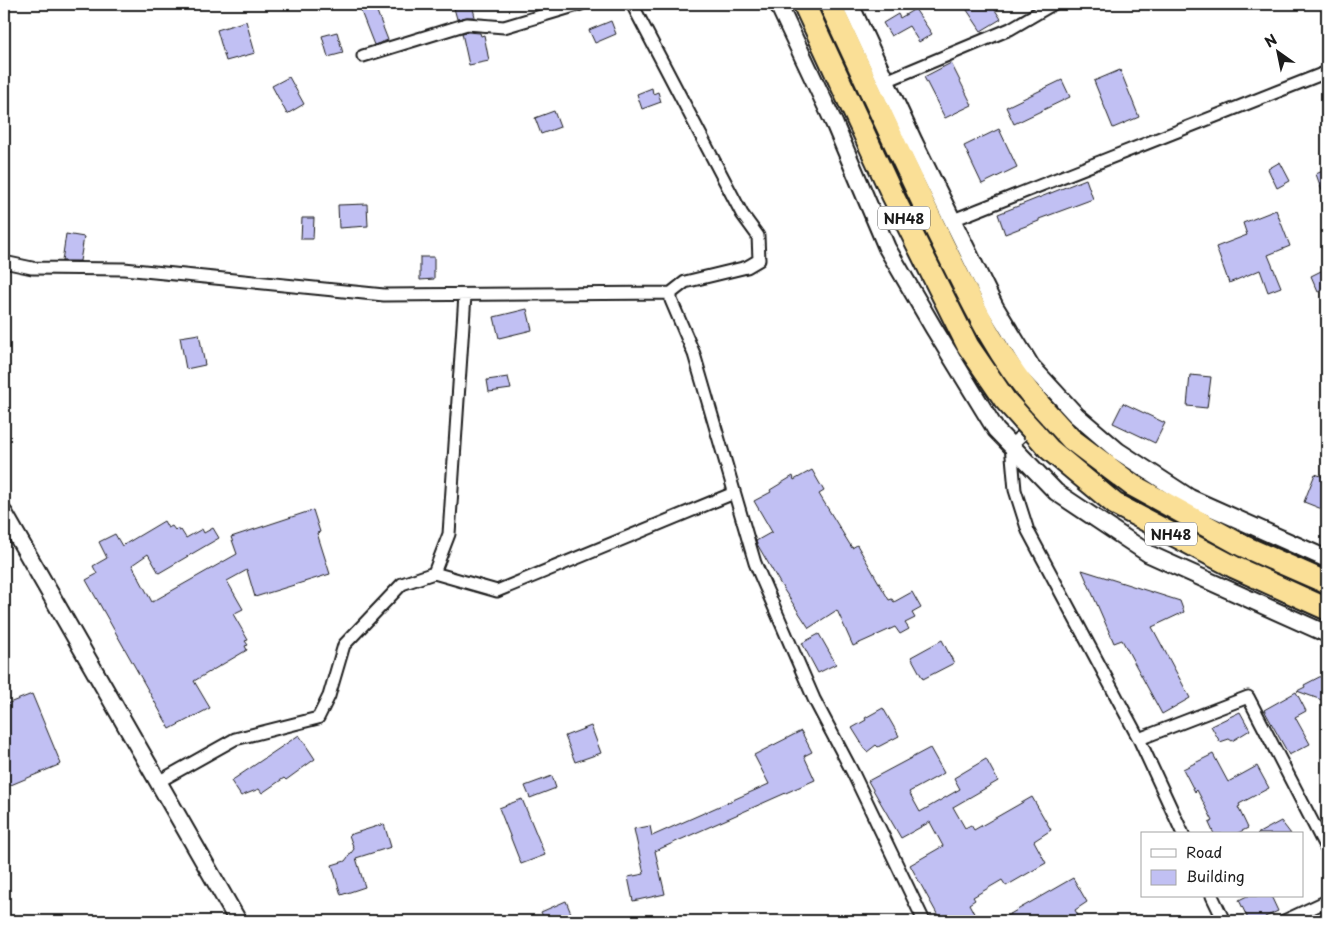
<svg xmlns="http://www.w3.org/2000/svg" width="1331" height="925" font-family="'Playpen Sans',sans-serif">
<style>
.building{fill:#c1c0f3;stroke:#1c1c1c}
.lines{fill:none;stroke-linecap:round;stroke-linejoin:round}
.street-casing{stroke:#1c1c1c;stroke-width:15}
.secondary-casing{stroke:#1c1c1c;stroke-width:20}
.highway-casing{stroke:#1c1c1c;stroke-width:25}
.street{stroke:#fff;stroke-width:11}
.secondary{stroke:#fff;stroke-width:16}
.highway{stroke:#fadf96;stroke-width:21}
.highway-bridge-casing{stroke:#1c1c1c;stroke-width:25;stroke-linecap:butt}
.highway-bridge{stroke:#fadf96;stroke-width:21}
.labels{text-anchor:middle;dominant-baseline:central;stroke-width:4;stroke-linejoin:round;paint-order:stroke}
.shield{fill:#fff;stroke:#606060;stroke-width:1}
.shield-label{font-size:14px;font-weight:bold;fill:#1c1c1c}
</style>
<rect width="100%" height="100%" fill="#fff"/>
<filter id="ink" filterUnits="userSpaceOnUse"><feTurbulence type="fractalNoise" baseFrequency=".02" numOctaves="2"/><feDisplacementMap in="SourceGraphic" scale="10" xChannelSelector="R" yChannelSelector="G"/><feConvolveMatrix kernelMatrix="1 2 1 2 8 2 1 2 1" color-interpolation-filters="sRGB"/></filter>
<g filter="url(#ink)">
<path class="building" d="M358,4h16l14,36 -14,5z
M472,4l3,13h-8l-10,2 -3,-11z
M963,4h28l10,15 -20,12z
M915,9l17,25 -13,8 -10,-16 -18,10 -8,-13 15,-9 2,4z
M246,21l9,32 -29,8 -9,-31z
M611,21l5,13 -21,9 -6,-13z
M337,32l6,21 -15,4 -6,-21z
M468,32l12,1 1,3 3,-1 5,26 -20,4 -7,-32z
M951,63l21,42 -27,13 -21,-41z
M1120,70l19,47 -26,11 -19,-47z
M289,77l15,27 -17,10 -15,-28z
M1062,80l8,17 -56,27 -8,-17z
M652,88l1,6 5,-2 3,10 -19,7 -5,-15z
M554,111l6,16 -19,7 -6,-16z
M999,129l18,38 -35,17 -18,-38z
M1280,162l10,19 -13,7 -9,-19z
M1327,169v33h-1l-10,-28z
M1086,179l7,20 -54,20v2l-34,13 -7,-20z
M367,204l1,22 -29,2 -1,-23z
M1276,210l14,36 -22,9 13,32 -13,5 -8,-22 -31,13 -13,-36 31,-12 -4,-12z
M302,218h12l-1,21h-12z
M66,234l18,3 -4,24h-18z
M420,257h14v22l-14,1z
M1327,268v20l-9,4 -7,-16z
M527,309l5,21 -33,8 -5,-21z
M199,334l6,31 -19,4 -6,-32z
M1190,375l21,2 -4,31 -20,-2z
M508,377l3,12 -22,3 -2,-12z
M1123,403l42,20 -10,20 -42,-20z
M812,470l12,21 -5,3 33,54 5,-3 32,55 3,-1 2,3 18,-10 9,16 -9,5 3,5 -10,5 4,6 -9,5 -5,-7 -42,19 -16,-36 -28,18 -25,-38 -27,-46 -1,-3 16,-9 -18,-31 17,-9 -1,-2 23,-14 1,4z
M1315,474l12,4v33l-23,-9z
M313,510l7,22 -3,1 13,41 -75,23 -8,-27 -20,11 16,28 -10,5 15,26 -3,1 3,4 -3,1 2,4 -53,31 16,27 -40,21 -84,-149 11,-6 -4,-8 14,-8 -8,-16 16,-8 7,12 42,-25 4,7 4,-2 3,4 2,-2 2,3 2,-1 5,8 16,-9 2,4 9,-5 6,10 -60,35 -11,-19 -16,11 20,37 85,-48 -6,-17z
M1082,570l98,31 4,11 -32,15 38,71 -28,16 -40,-74 -8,3z
M819,634l17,30 -18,9 -16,-30z
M942,640l12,23 -31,16 -12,-22z
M1327,673v29l-30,-11 8,-4 -1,-2z
M1296,692l10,19 -11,6 15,27 -21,11 -25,-45z
M32,694l29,70 -55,23 -2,-7v-75z
M883,708l16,28 -21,11 -2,-2 -9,7 -15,-24 14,-8 -1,-2z
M1240,712l10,18 -18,11 -3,-2 -9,3 -9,-16z
M591,726l10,27 -26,9 -10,-26z
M801,731l11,21 -8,4 11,24 -160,71 10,43 -32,7 -5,-24 16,-3 -10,-45 16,-3 2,10 117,-52 -15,-29z
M299,735l16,24 -29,21 -2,-2 -22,15 -3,-4 -18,7 -10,-15z
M930,748l14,25 -35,19 11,20 40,-23 -6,-11 32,-19 12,22 -45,26 12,21 6,-3 3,5 58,-33 19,33 -17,11 12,22 -40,23 -4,-6 -29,17 2,3 -6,4 9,17h-37l-31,-56 33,-19 -13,-24 -29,16 -33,-57z
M1213,754l15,28 29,-16 12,22 -30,16 1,2 -2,1 10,21 -12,6h-22l-5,-11 4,-2 -16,-31 -2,2 -12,-23z
M552,776l4,12 -26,10 -5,-12z
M522,799l23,56 -24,9 -22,-56z
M1281,821l10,13h-34z
M384,824l7,23 -35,11 9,29 -24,8 -9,-30 13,-4 9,-12 -5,-14z
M1073,878l14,24 -12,8 6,11h-83z
M1247,896h24l7,15 -13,6 1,2 -6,2h-11l-10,-21z
M566,901l8,20h-29l-4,-9z"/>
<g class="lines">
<g class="street-casing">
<path id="street" d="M632,4l110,210 16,22 1,24 -12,7 -62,15 -14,11v7l23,54 61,209 59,136 39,74 71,148
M363,56l104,-32 37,3 77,-23
M886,81l124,-52 43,-25
M953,220l374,-148
M4,262l28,6 92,1 260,26 287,-2
M1032,426l-21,19 4,45 13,41 111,208 44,95
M434,573l15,-39 16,-239
M1139,739l109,-42 79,153
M158,782l77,-43 83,-21 11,-22 15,-51 58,-61 32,-11 63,18 237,-98
M1212,896l12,25
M1284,921l43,-20"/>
</g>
<g class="secondary-casing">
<path id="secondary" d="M778,4l57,121 52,123 46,79 63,103 60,62 93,62 178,80
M850,4l64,138 81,165 36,59 45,49 42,36 72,47 137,61
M4,513l234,408"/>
</g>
<g class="highway-casing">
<path id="highway" d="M804,4l89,192 75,150 37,54 18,20
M830,4c37,80 74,160 113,240 28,56 54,114 97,161
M1050,416l21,23 61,46 111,61 84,37
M1033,431l16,18 66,55 119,63 93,42"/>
</g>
<use href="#street" class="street"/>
<use href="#secondary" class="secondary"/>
<use href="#highway" class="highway"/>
<g class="highway-bridge-casing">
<path id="highway-bridge" d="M1040,405l10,11
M1023,420l10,11"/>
</g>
<use href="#highway-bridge" class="highway-bridge"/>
</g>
</g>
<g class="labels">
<g class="shield">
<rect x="878" y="206.5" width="52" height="23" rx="4"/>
<rect x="1145" y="522.5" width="52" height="23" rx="4"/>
</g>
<g class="shield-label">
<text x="904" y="218">NH48</text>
<text x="1171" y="534">NH48</text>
</g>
</g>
<rect width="1331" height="925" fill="none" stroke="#fff" stroke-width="20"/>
<rect x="10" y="10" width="1311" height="905" fill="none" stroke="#1c1c1c" stroke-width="2" filter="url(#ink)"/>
<rect x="1141" y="832" width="162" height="65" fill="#ffffff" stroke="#a4a4a4"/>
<rect x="1151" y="849" width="25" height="8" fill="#ffffff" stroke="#a4a4a4"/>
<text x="1186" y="858" font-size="15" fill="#1c1c1c">Road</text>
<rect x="1151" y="870" width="25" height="15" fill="#c1c0f3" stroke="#a4a4a4"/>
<text x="1186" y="882" font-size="15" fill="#1c1c1c">Building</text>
<g transform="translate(1278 52) rotate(327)" stroke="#ffffff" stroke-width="4" paint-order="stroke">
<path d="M0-4L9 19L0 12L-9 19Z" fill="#1c1c1c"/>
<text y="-8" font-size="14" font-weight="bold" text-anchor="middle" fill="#1c1c1c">N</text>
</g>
</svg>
